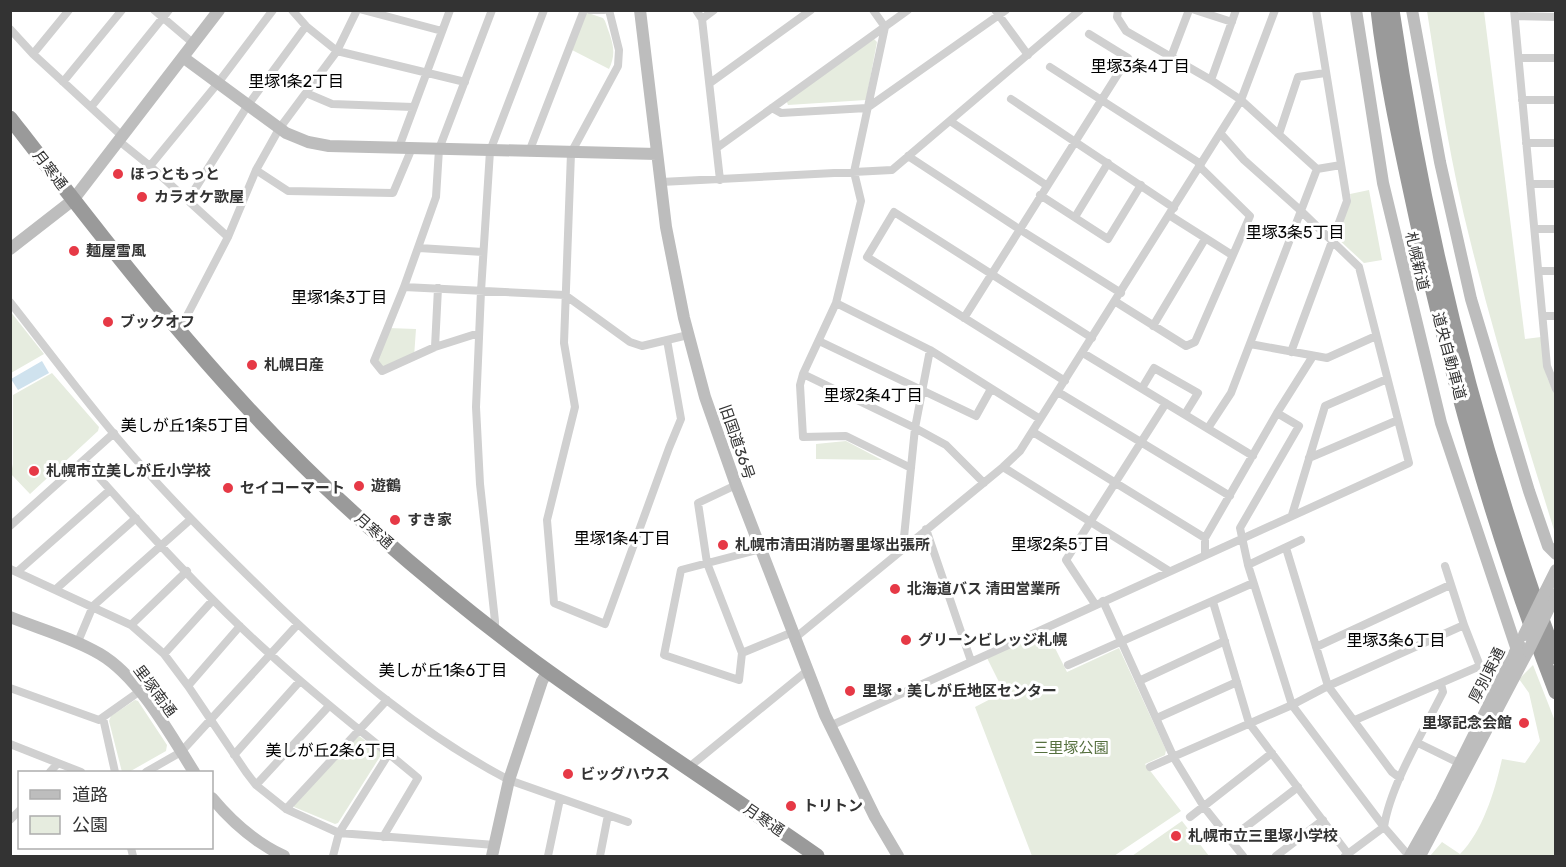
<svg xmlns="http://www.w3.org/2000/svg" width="1566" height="867" font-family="Rubik,'Noto Sans JP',sans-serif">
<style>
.green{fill:#e6ecdf}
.water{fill:#cfe2ee}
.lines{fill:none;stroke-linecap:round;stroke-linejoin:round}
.street{stroke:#d0d0d0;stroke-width:8}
.secondary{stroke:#bdbdbd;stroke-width:12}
.highway{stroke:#9a9a9a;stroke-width:15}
.secondary-bridge{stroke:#bdbdbd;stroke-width:12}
.poi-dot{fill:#e63946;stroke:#fff;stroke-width:2}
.labels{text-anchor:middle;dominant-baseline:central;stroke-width:6;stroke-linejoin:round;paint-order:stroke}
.street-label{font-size:15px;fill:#333;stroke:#fff}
.poi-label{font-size:15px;font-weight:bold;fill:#333;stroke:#fff;text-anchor:start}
.park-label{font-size:15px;fill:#56703f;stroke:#fff}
.neighbourhood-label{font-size:16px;fill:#000;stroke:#fff}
</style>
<rect width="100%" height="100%" fill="#fff"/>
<path class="green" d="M1427,11h57l41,328 16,-2 6,40 8,18v138c-30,-96 -60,-192 -84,-289 -20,-77 -32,-156 -44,-233z
M588,13l15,5 2,3c6,18 13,30 4,48l-37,-19 13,-36z
M874,39l3,3 -11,58 -78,5 -2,-5z
M1369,190l13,70 -18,3 -28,-26 15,-38 -1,-5z
M10,311l34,43 -33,19h-1z
M388,328l28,1 -2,28 -32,14 -8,-10z
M52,373l47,54 -1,4 -68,63 -19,-20 2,-10v-69z
M846,441l36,19 -66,-1v-15z
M1046,630l21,42 52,-24 47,102 -1,5 -20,9 36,47 -67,45h-82l-57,-149 29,-15 -17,-34z
M1533,665l22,56v135h-125l12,-14 18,12c23,-23 35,-64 42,-95l23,4 15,-22 -11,-48 -10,-14z
M135,700l3,1 29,44 -1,6 -37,21h-7l-13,-51 2,-5z
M359,736l22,16v3l-43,68 -3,1 -41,-17v-3z
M1182,821l27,35h-77z"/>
<path class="water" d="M42,361l7,12 -31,17 -7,-11z"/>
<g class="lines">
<path class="street" d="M154,10l40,34
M292,10l14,16 31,25 128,31
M363,10l79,21
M590,10h14
M609,10l10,40 -1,16 -47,87 -7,190 11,64 -28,113 7,83 51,21 64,-176 12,-29 -14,-79
M696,10l6,9 18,161
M873,10l12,17 -31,145 7,29 -25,102 -33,71 -3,11 3,52 43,-1 65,32
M995,10l33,45
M1118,10l-1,7 9,14 85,49 30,20 76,69 24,-4
M1195,10l37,12
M1514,10l33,356 9,23
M1515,16l41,1
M702,19l12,-9
M10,29l23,25 89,82
M33,54l36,-44
M1171,57l18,-47
M1519,58h37
M1050,67l151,97
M1211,80l25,-70
M63,82l59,-72
M710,83l101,-73
M306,93l26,11 81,3
M1011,99l163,109
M1522,100h34
M91,107l78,-97
M772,108l9,5 86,-5 139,-98
M950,121l96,64
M1279,134l19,-57 27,-4
M119,141l31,25 78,71
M1526,143h30
M399,147l51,-137
M718,147l190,-137
M529,152l55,-142
M908,156l111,73 102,64
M150,166l68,-83 55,-73
M256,170l32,21 105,2 19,-45
M661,182l231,-12 188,-160
M1530,184h26
M1040,195l68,44 33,-54
M188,200l60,-95 58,-79
M1169,215l63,40
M1075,217l33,-54
M1535,229h21
M419,248l64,4
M1539,271h17
M404,287l161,8 65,47 12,4 46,-11
M10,302c30,38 59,77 90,115 54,67 116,128 178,188 70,67 145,130 231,175l119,42
M1116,302l70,44 9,-4 55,-126 -51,-50
M836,303l94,47
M1543,316h13
M964,318l164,-260 -39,-24
M1153,326l52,-87
M179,331l49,-94 28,-67 23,-41 58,-78 20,-41
M479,333l-44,14 -53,24 -8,-10 30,-74 32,-90 3,-48 53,-139
M819,341l157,75 15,-27
M1250,344l77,14 49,-22
M435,347l3,-59
M1291,352l56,-151 -31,-191
M1083,353l170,103
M803,374l112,54 31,17 38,38
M1065,381l-198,-124 27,-45 198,126
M1142,388l12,-20 44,25 -13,21
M1058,392l172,104
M1277,413l22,13 -59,102 8,37 44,140 92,122 25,29
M1208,428l23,-35 86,-224
M1033,432l172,106
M1309,458l89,-38
M84,460c58,67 121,136 187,195 47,43 98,82 147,123l-35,59
M1003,467l166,104
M736,485l-38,18 9,60 35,90 -3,27 -75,-25 17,-85 80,-21
M1292,515l33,-109 62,-27
M10,526l104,-93
M926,529l45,132
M906,545l-2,-8 11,-109 15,-78 110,69
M1286,548l42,138 64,86 8,6
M1205,555v-17l72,-125 36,-57
M1248,565l53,-25
M1445,566l19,59 16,41 7,17 12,10
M10,569l121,56 33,29 24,32 58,86 10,13 30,24 53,24 156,12
M17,572l93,-82
M56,589l80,-71
M1103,601l71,157 30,49 39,49
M1213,602l36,121 99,131
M1095,604l-29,-44 100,-157
M131,625l56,-54
M495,631v-10l-15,-137 -4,-77 5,-116 9,-140 54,-141
M795,638l208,-171 17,-16 221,-351 34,-90
M77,644l16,-38 98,-87
M1316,647l134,-62
M742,653l51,-21
M164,654l49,-54
M1068,665l185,-82
M1139,681l86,-40
M188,686l52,-60
M10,688l89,32 41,-29
M103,718l12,54
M1157,718l80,-36
M1355,720l125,-54
M830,726l579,-263 -50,-196 -59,-57 -56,-50 -23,-26
M1418,743l45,22
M10,744l48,19
M234,755l66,-74
M1150,767l142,-62 36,-19 136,-61
M688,768l120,-98
M50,772l8,-9 23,9
M146,772l35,-20 117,-128
M256,785l73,-79
M286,809l101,-109
M1190,817l82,-64
M10,820l10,-10
M1230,839l68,-52
M131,848l2,8
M333,856l6,-23 49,-78
M548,856l12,-57
M600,856l8,-41
M1276,856l47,-36
M1345,856l39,-29c6,-41 40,-97 59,-135l-2,-8"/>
<path class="secondary" d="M640,10l26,217 18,91 21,79 31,88 89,230 50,102 23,39
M1356,10l27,173 58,240 76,227
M1412,10l28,152 31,137 58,192 19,55 8,8
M184,58l102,75 22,9 21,4 328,8
M10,249l63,-49 146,-190
M1545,592l11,-22
M1550,606l6,-12
M10,617c30,12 63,21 90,37 39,23 70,80 94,118
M212,798c20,24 44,45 72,58
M492,856l17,-76 33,-99 6,-10
M1410,856l31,-55 78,-157
M1420,856l108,-205"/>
<path class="highway" d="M1378,10c8,71 24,141 39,211 35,160 79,318 139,471
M1392,10c26,177 66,353 121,523 13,41 27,83 43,124
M10,118c113,146 226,294 366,415 51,45 104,88 159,129 92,67 189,129 282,194"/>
<path class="secondary-bridge" d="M1524,635l21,-43
M1528,651l22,-45"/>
</g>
<g class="poi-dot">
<circle cx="118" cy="174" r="6"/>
<circle cx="142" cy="197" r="6"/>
<circle cx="74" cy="251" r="6"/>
<circle cx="108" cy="322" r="6"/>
<circle cx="252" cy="365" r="6"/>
<circle cx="34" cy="471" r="6"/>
<circle cx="359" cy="486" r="6"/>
<circle cx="228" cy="488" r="6"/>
<circle cx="395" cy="520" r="6"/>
<circle cx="723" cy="545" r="6"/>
<circle cx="895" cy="589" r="6"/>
<circle cx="906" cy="640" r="6"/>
<circle cx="850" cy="691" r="6"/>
<circle cx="1524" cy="723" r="6"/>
<circle cx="568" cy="774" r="6"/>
<circle cx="791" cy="806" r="6"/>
<circle cx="1176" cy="836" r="6"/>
</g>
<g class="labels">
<g class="street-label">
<text transform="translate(50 170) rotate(52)">月寒通</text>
<text transform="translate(1417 261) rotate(77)">札幌新道</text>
<text transform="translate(1449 356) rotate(75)">道央自動車道</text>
<text transform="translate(737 442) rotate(71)">旧国道36号</text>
<text transform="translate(374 531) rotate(41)">月寒通</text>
<text transform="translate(1487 675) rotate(-63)">厚別東通</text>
<text transform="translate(155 691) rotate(53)">里塚南通</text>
<text transform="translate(764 820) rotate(34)">月寒通</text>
</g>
<g class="poi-label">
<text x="130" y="174">ほっともっと</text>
<text x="154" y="197">カラオケ歌屋</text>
<text x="86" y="251">麺屋雪風</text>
<text x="120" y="322">ブックオフ</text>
<text x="264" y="365">札幌日産</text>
<text x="46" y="471">札幌市立美しが丘小学校</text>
<text x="371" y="486">遊鶴</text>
<text x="240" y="488">セイコーマート</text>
<text x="407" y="520">すき家</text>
<text x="735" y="545">札幌市清田消防署里塚出張所</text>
<text x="907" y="589">北海道バス 清田営業所</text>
<text x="918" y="640">グリーンビレッジ札幌</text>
<text x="862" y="691">里塚・美しが丘地区センター</text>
<text x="1512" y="723" text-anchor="end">里塚記念会館</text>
<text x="580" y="774">ビッグハウス</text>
<text x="803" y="806">トリトン</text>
<text x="1188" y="836">札幌市立三里塚小学校</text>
</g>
<g class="park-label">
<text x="1071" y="748">三里塚公園</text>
</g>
<g class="neighbourhood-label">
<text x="1140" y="66">里塚3条4丁目</text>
<text x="296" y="81">里塚1条2丁目</text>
<text x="1295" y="232">里塚3条5丁目</text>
<text x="339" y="297">里塚1条3丁目</text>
<text x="873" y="395">里塚2条4丁目</text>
<text x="185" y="425">美しが丘1条5丁目</text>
<text x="622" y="538">里塚1条4丁目</text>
<text x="1060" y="544">里塚2条5丁目</text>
<text x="1396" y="640">里塚3条6丁目</text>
<text x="443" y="670">美しが丘1条6丁目</text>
<text x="331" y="750">美しが丘2条6丁目</text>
</g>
</g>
<rect width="1566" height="867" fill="none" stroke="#333333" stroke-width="24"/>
<rect x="18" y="771" width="195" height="78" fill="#ffffff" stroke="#adadad" stroke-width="1.5"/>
<rect x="30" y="790" width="30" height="9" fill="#bdbdbd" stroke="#adadad" stroke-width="1.5"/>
<text x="72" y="801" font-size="18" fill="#333333">道路</text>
<rect x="30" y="816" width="30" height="18" fill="#e6ecdf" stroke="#adadad" stroke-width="1.5"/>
<text x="72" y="831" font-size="18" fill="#333333">公園</text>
</svg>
